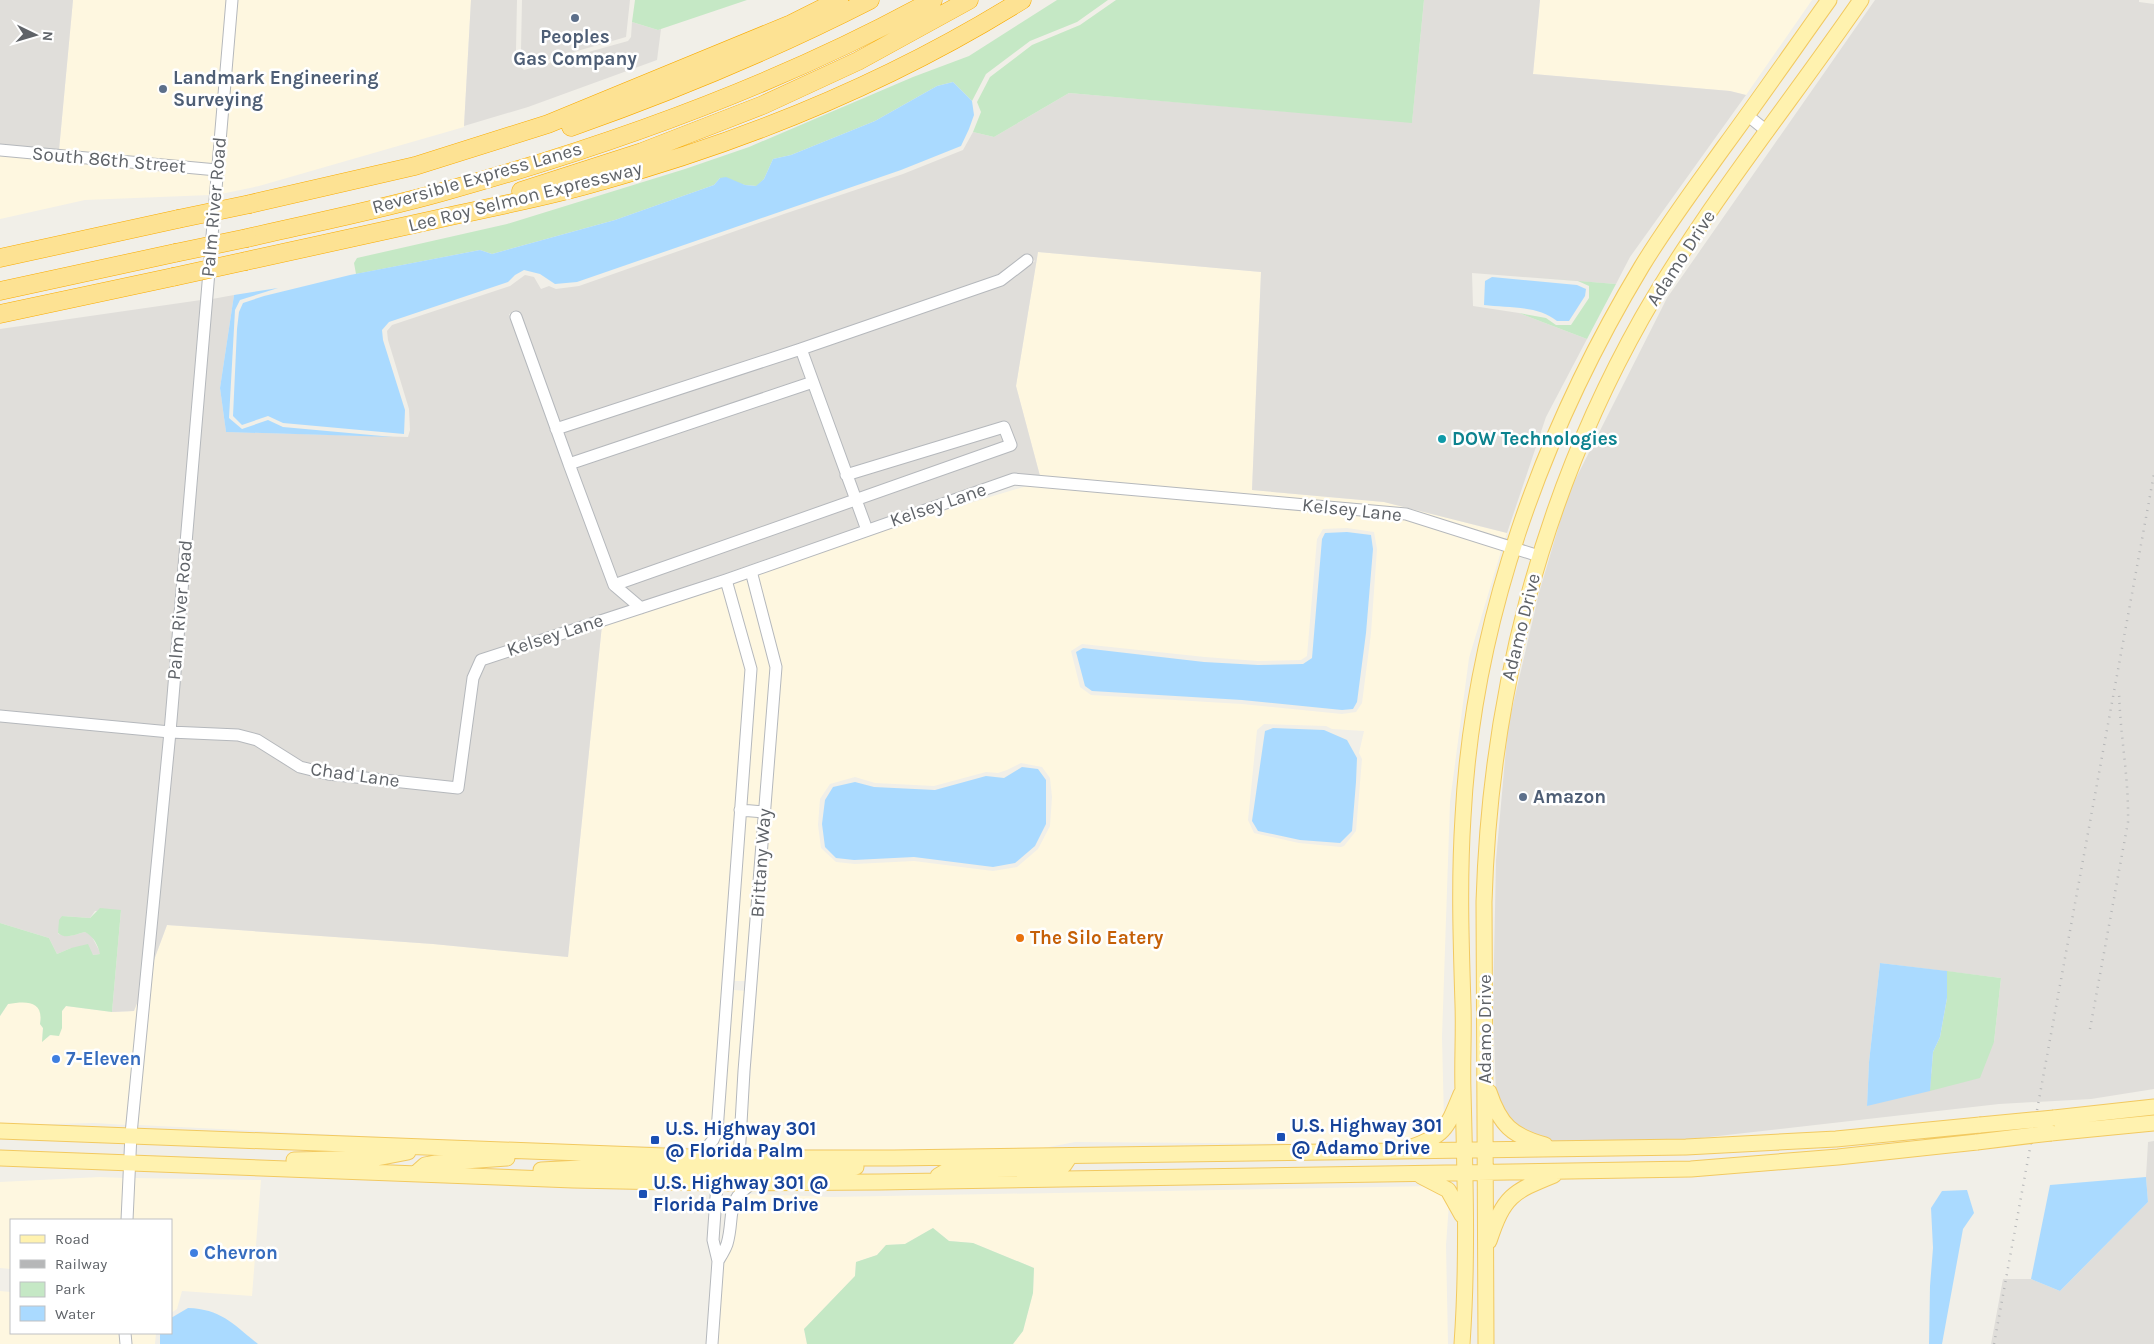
<svg xmlns="http://www.w3.org/2000/svg" width="2154" height="1344" font-family="Karla,sans-serif">
<style>
.commercial{fill:#fef7e0;fill-rule:evenodd}
.industrial{fill:#e0deda;fill-rule:evenodd}
.green{fill:#c5e8c5}
.water{fill:#aadaff}
.lines{fill:none;stroke-linecap:round;stroke-linejoin:round}
.minor-casing{stroke:#b5b8bc;stroke-width:13}
.major-casing{stroke:#f2c960;stroke-width:17}
.highway-casing{stroke:#f9ab00;stroke-width:19}
.minor{stroke:#fff;stroke-width:11}
.major{stroke:#fff2af;stroke-width:15}
.highway{stroke:#fde293;stroke-width:18}
.rail{stroke:#b6b7b8;stroke-width:2.5;stroke-dasharray:1 6;stroke-linecap:butt}
.major-bridge-casing{stroke:#f2c960;stroke-width:17;stroke-linecap:butt}
.highway-bridge-casing{stroke:#f9ab00;stroke-width:19;stroke-linecap:butt}
.major-bridge{stroke:#fff2af;stroke-width:15}
.highway-bridge{stroke:#fde293;stroke-width:18}
.service-dot{fill:#5c6f8a;stroke:#fff;stroke-width:2}
.culture-dot{fill:#0f9aa8;stroke:#fff;stroke-width:2}
.food-dot{fill:#e8710a;stroke:#fff;stroke-width:2}
.shop-dot{fill:#3f7fe0;stroke:#fff;stroke-width:2}
.transit-dot{fill:#1a4fb4;stroke:#fff;stroke-width:2}
.labels{text-anchor:middle;dominant-baseline:central;stroke-width:5;stroke-linejoin:round;paint-order:stroke}
.service-label{font-size:19px;font-weight:bold;fill:#4e5e75;stroke:#fff;text-anchor:start}
.street-label{font-size:19px;fill:#5f6368;stroke:#fff}
.culture-label{font-size:19px;font-weight:bold;fill:#0d838f;stroke:#fff;text-anchor:start}
.food-label{font-size:19px;font-weight:bold;fill:#c56008;stroke:#fff;text-anchor:start}
.shop-label{font-size:19px;font-weight:bold;fill:#366cbe;stroke:#fff;text-anchor:start}
.transit-label{font-size:19px;font-weight:bold;fill:#164399;stroke:#fff;text-anchor:start}
</style>
<rect width="100%" height="100%" fill="#f1efe8"/>
<path class="commercial" d="M73,0h154l-15,165 -153,-15z
M237,0h234l-7,127 -205,59 -38,8z
M1540,0h272l-66,95 -16,-4 -197,-17z
M0,155l211,19 -1,21 -125,5 -85,19z
M1038,252l223,20 -9,218 132,12 123,31 -2,6 -98,-30 -367,-33 -24,-90z
M1030,485l375,34 97,29 -33,110 -19,144 -8,235 2,84 -8,10 -22,11 -64,2 -275,-2 -52,10h-54l-224,-4 36,-481 -24,-93 133,-47zM1347,528l27,4 3,17 -6,84 -9,70 -6,9 -14,2 -100,-10 -151,-9 -11,-8 -9,-36 11,-7 123,13 53,4 43,-1 6,-4 10,-117 6,-10zM1264,724l62,2 6,3 32,2 -5,22 3,6 -6,72 -12,15 -3,1 -42,-4 -45,-10 -6,-13 9,-90zM1021,763l21,4 8,11 2,19 -2,29 -12,23 -21,18 -24,4 -79,-10 -59,3 -19,-2 -15,-14 -3,-23 2,-26 10,-15 25,-7 20,6 59,3 52,-14 12,1 9,-3z
M747,578l23,89 -10,140 -14,-1 10,-136 -24,-87z
M722,586l23,84 -34,460 -2,8 -8,9 -158,-2 -405,-20 16,-165 13,-35 266,19 135,13 34,-332 39,-11 3,-2z
M745,815l14,1 -13,165h-12z
M734,990l12,1 -11,157h-20l7,-16z
M139,998l-12,127 -33,-2 -94,2v-109l8,-12 14,-3 8,1 9,6 3,6 -2,10 3,4 -1,13 20,-13v-17l4,-5 46,6 22,-1z
M100,1177l24,1 -2,42h-111v49l-11,-1v-86z
M134,1178l127,2 -9,116 -70,-5 -5,18 -6,4v-93h-38z
M1434,1186l15,18 -3,41 2,99h-435l10,-13 10,-38 1,-25 -61,-25 -24,-2 -16,-13 -28,16 -19,1 -9,10 -21,7 -1,14 -51,53 3,15h-90l7,-82 12,-51 4,-10 6,-7 86,3z
M0,1291l11,1v41h109v11h-120z
M130,1333h26l-1,11h-24z"/>
<path class="industrial" d="M0,0h73l-14,150 -59,-5z
M471,0h46l-1,50 5,17 3,3 104,-29 3,-4 1,-15 26,8 3,-1 -4,31 -129,47 -64,19z
M522,0h108l-4,37 -101,29 -4,-16z
M1424,0h116l-7,74 197,17 16,4 -116,162 -14,27 -144,-11 1,33 46,7 68,26 -41,78 -39,116 -123,-31 -132,-12 9,-218 -223,-20 -22,134 24,90 -170,48 -8,-21 151,-53 -4,-24 -159,42 -43,-116 196,-68 32,-23 -7,-7 -30,22 -199,68 -239,79 -41,-112 -10,3 98,269 4,8h2l17,15 -151,49 -26,128 -124,-13 -27,-8 -44,-27 -82,-8 36,-428 22,-4 -14,93 6,44 182,5 2,-7 -1,-21 -21,-69 -1,-9 5,-6 118,-39 15,-11 9,2 7,12 8,-3 7,3 23,-3 205,-72 119,-40 60,-24 10,-18 21,5 75,-44 343,29z
M1875,0h264v2l15,2v1085l-63,10 -92,5 -325,37h-126l-39,-19 -13,-27 -3,-86 3,-149 12,-134 31,-133 29,-99 99,-196zM1880,963l121,15 -7,64 -127,64 2,-44z
M201,300l-36,426 -165,-15v-382z
M797,355l9,24 -234,78 -9,-25z
M809,389l40,108 -232,82 -41,-112z
M1000,433l4,9 -145,51 -6,-15z
M852,506l8,21 -218,75 -18,-15z
M602,625l-34,332 -135,-13 -266,-19 -13,35 21,-223 62,3 17,4 73,35 135,14 17,-114 7,-16z
M0,721l164,15 -25,262 -5,13 -22,1 9,-102 -26,1 -5,7 -28,-2 -4,18 12,2 15,-4 6,3 10,19 -8,1 -22,-7 -14,6 -8,-16 -49,-15z
M2154,1141v203h-163l12,-65h28l29,12 88,-89 -2,-25 2,-35z"/>
<path class="green" d="M635,0h112l-89,30 -26,-8z
M1057,0h51l-31,22 -47,19 -44,33 -14,27 -19,-19 -16,4 -62,35 -84,34 -18,4 -9,20 -7,7 -12,-1 -25,-7 -6,7 -99,35 -123,34 -12,-4 -124,24 -2,-11 3,-5 150,-34 178,-55 64,-22 164,-70 56,-21z
M1116,0h308l-12,123 -343,-30 -75,44 -21,-5 8,-20 -4,-10 13,-25 42,-32 48,-20z
M1530,277l86,7 -29,55 -68,-26 27,5 10,7h15l18,-27v-12l-11,-5z
M100,908l21,2 -9,102 -46,-6 -4,5v17l-3,8 -9,-1 -8,7 1,-14 -3,-4c4,-24 -14,-23 -32,-20l-8,12v-93l49,15 8,16 14,-6 17,-4 5,11 7,-1c-2,-9 -6,-17 -15,-22 -10,2 -19,8 -27,1l1,-13 3,-4 28,2z
M1947,971l54,7 -7,64 -14,36 -50,13 3,-39 7,-15 7,-39z
M933,1228l16,13 24,2 61,25 -1,25 -10,38 -10,13h-206l-3,-15 51,-53 1,-14 21,-7 9,-10 19,-1z"/>
<path class="water" d="M953,82l19,19 2,14 -5,14 -8,17 -60,24 -324,112 -22,2 -15,-10 -16,-4 -9,5 -7,7 -119,40 -7,8 1,10 22,70 -1,24 -121,-11 -15,-7 -26,9 -9,-9 4,-87 2,-17 4,-9 21,-7 86,-21 130,-25 12,4 123,-34 99,-35 6,-7 6,-1 19,8 11,1 8,-7 9,-20 18,-4 84,-34 62,-35z
M1492,277l85,8 9,4 -1,7 -16,25h-12c-19,-16 -50,-13 -73,-16l1,-24z
M278,288l-38,12 -5,10 -6,108 13,11 26,-9 15,7 110,10 -167,-5 -6,-44 14,-93z
M1347,532l24,3 2,14 -7,84 -9,69 -4,7 -11,1 -100,-10 -150,-9 -7,-5 -9,-34 7,-4 121,14 54,3 45,-1 9,-6 10,-119 3,-6z
M1273,728l51,2 23,10 10,18 -1,24 -4,49 -12,12 -40,-3 -42,-9 -6,-10 13,-90z
M1022,767l16,2 8,11v44l-11,22 -20,17 -22,4 -79,-10 -60,3 -18,-2 -11,-11 -3,-23 3,-24 8,-13 22,-5 19,5 61,3 51,-14 18,2z
M1880,963l67,8v27l-7,39 -7,15 -3,39 -63,15 2,-44z
M2146,1177l2,25 -88,89 -29,-12 19,-94z
M1967,1190l7,23 -11,16 -21,115h-13l1,-58 3,-38 -2,-40 11,-17z
M188,1308c33,1 45,16 70,36h-98v-11h11v-15z"/>
<g class="lines">
<g class="minor-casing">
<path id="minor" d="M1747,115l21,17
M0,150l217,20
M516,317l53,147
M801,349l200,-69 26,-20
M556,429l245,-80 12,33
M614,585l397,-140 -7,-18 -158,48
M641,608l-27,-23 -45,-121 244,-82 54,148
M0,716l170,16 68,3 19,5 43,27 28,7 130,14 15,-110 8,-18 245,-80 288,-101 392,35 133,42
M740,810l25,2
M699,1157l14,-17 4,-9 34,-462 -25,-89
M739,1158l5,-87 32,-404 -25,-96
M127,1220l4,-86 39,-402 62,-732
M718,1261c3,-5 7,-11 9,-17 8,-27 -3,-45 27,-61
M125,1333l1,11
M712,1344l6,-83 -5,-21 4,-57"/>
</g>
<g class="major-casing">
<path id="major" d="M1489,1092c11,33 23,44 56,53
M2054,1118l100,-11
M0,1131l717,27h177l792,-11 150,-8 144,-14
M2051,1133l103,-10
M1409,1148c36,-12 38,-20 52,-54
M0,1158l573,22 144,3 163,-1 811,-13 147,-12 139,-15
M294,1160l83,-2 31,-6
M541,1170l40,-2 122,2 19,-2 14,-8
M415,1174l10,-9 11,-2 71,-5
M938,1176l10,-6 107,-1 9,-4 6,-9
M1421,1176l27,14 14,25
M722,1181l23,-10h64l47,-4
M1489,1241c15,-45 23,-49 65,-66
M1462,1344c6,-84 3,-169 1,-253 -1,-29 1,-57 0,-86 -2,-63 -4,-125 0,-188 10,-195 79,-385 179,-551 25,-41 54,-80 82,-119 36,-49 70,-98 105,-147
M1486,1344l-2,-442c6,-205 57,-405 158,-584 64,-112 146,-212 219,-318"/>
</g>
<g class="highway-casing">
<path id="highway" d="M571,127c102,-36 203,-78 299,-127
M521,191l121,-39 121,-47 95,-44 111,-61
M250,204l165,-38 133,-42 243,-100 48,-24
M247,238c65,-15 131,-28 195,-46 167,-46 339,-108 491,-192
M0,258l178,-39
M246,261c71,-16 143,-31 214,-47 47,-10 95,-19 141,-33 148,-41 291,-100 421,-181
M0,291l175,-38
M0,314l173,-37"/>
</g>
<use href="#minor" class="minor"/>
<use href="#major" class="major"/>
<use href="#highway" class="highway"/>
<path class="rail" d="M2090,1029l38,-207c1,-44 -8,-87 -9,-131
M1994,1344l160,-870"/>
<g class="major-bridge-casing">
<path id="major-bridge" d="M1980,1125l74,-7
M1977,1142l74,-9"/>
</g>
<g class="highway-bridge-casing">
<path id="highway-bridge" d="M178,219l72,-15
M175,253l72,-15
M173,277l73,-16"/>
</g>
<use href="#major-bridge" class="major-bridge"/>
<use href="#highway-bridge" class="highway-bridge"/>
</g>
<g class="service-dot">
<circle cx="575" cy="18" r="5"/>
<circle cx="163" cy="89" r="5"/>
<circle cx="1523" cy="797" r="5"/>
</g>
<circle class="culture-dot" cx="1442" cy="439" r="5"/>
<circle class="food-dot" cx="1020" cy="938" r="5"/>
<g class="shop-dot">
<circle cx="56" cy="1059" r="5"/>
<circle cx="194" cy="1253" r="5"/>
</g>
<g class="transit-dot">
<rect x="1276" y="1132" width="10" height="10" rx="2.5"/>
<rect x="650" y="1135" width="10" height="10" rx="2.5"/>
<rect x="638" y="1189" width="10" height="10" rx="2.5"/>
</g>
<g class="labels">
<g class="service-label">
<text x="575" y="37" text-anchor="middle">Peoples<tspan x="575" dy="22">Gas Company</tspan></text>
<text x="173" y="78">Landmark Engineering<tspan x="173" dy="22">Surveying</tspan></text>
<text x="1533" y="797">Amazon</text>
</g>
<g class="street-label">
<text transform="translate(109 160) rotate(5)">South 86th Street</text>
<text transform="translate(477 178) rotate(-16)">Reversible Express Lanes</text>
<text transform="translate(525 197) rotate(-14)">Lee Roy Selmon Expressway</text>
<text transform="translate(214 207) rotate(-85)">Palm River Road</text>
<text transform="translate(1681 258) rotate(-57)">Adamo Drive</text>
<text transform="translate(938 505) rotate(-19)">Kelsey Lane</text>
<text transform="translate(1352 510) rotate(6)">Kelsey Lane</text>
<text transform="translate(180 610) rotate(-85)">Palm River Road</text>
<text transform="translate(1521 627) rotate(-76)">Adamo Drive</text>
<text transform="translate(555 635) rotate(-18)">Kelsey Lane</text>
<text transform="translate(355 775) rotate(8)">Chad Lane</text>
<text transform="translate(761 863) rotate(-86)">Brittany Way</text>
<text transform="translate(1485 1029) rotate(-90)">Adamo Drive</text>
</g>
<g class="culture-label">
<text x="1452" y="439">DOW Technologies</text>
</g>
<g class="food-label">
<text x="1030" y="938">The Silo Eatery</text>
</g>
<g class="shop-label">
<text x="66" y="1059">7-Eleven</text>
<text x="204" y="1253">Chevron</text>
</g>
<g class="transit-label">
<text x="1291" y="1126">U.S. Highway 301<tspan x="1291" dy="22">@ Adamo Drive</tspan></text>
<text x="665" y="1129">U.S. Highway 301<tspan x="665" dy="22">@ Florida Palm</tspan></text>
<text x="653" y="1183">U.S. Highway 301 @<tspan x="653" dy="22">Florida Palm Drive</tspan></text>
</g>
</g>
<rect x="10" y="1219" width="162" height="115" fill="#ffffff" stroke="#bfc1c3"/>
<rect x="20" y="1235" width="25" height="8" fill="#fff2af" stroke="#bfc1c3"/>
<text x="55" y="1244" font-size="15" fill="#5f6368">Road</text>
<rect x="20" y="1260" width="25" height="8" fill="#b6b7b8" stroke="#bfc1c3"/>
<text x="55" y="1269" font-size="15" fill="#5f6368">Railway</text>
<rect x="20" y="1282" width="25" height="15" fill="#c5e8c5" stroke="#bfc1c3"/>
<text x="55" y="1294" font-size="15" fill="#5f6368">Park</text>
<rect x="20" y="1306" width="25" height="15" fill="#aadaff" stroke="#bfc1c3"/>
<text x="55" y="1319" font-size="15" fill="#5f6368">Water</text>
<g transform="translate(35 35) rotate(95)" stroke="#ffffff" stroke-width="4" paint-order="stroke">
<path d="M0-4L9 19L0 12L-9 19Z" fill="#5f6368"/>
<text y="-8" font-size="14" font-weight="bold" text-anchor="middle" fill="#5f6368">N</text>
</g>
</svg>
